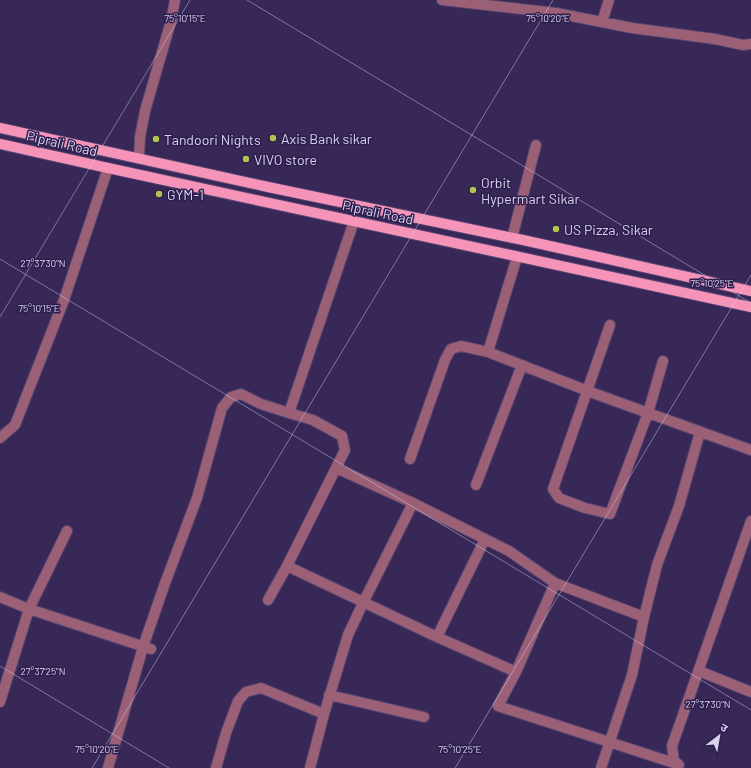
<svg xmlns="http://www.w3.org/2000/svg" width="751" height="768" font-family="Barlow,'Noto Sans Devanagari',sans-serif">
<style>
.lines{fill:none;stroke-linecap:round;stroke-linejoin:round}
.minor-casing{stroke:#524370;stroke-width:12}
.major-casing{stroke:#524370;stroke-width:12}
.minor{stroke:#9c6076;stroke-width:10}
.major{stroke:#f693b8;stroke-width:10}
.ticks{fill:none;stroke:#d9d2f0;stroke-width:1;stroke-opacity:0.45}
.poi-dot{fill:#b2c34c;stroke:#2e1e4d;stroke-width:1.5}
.labels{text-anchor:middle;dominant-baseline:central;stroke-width:3;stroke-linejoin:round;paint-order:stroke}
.poi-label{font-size:14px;fill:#d9d2f0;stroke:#2e1e4d;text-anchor:start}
.street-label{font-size:14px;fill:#d9d2f0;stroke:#2e1e4d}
.ticks-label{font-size:10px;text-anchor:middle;fill:#d9d2f0;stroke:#2e1e4d;stroke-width:3;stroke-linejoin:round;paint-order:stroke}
</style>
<rect width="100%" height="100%" fill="#382858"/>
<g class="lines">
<g class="minor-casing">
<path id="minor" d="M442,0l114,13 76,15 83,11 28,6 8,-1
M602,22l7,-22
M139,158l1,-21 5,-26 26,-90 4,-21
M512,238l24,-93
M610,325l-57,164 6,9 26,10 25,6 38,-101 15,-52
M488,352l29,-95
M0,438l15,-13 49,-125 44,-132
M410,459l35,-99 6,-11 10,-3 27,6 105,41 158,57
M336,468l77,35 96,48 46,32 89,34
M476,485l46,-120
M287,566l150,71 79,35
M555,583l-39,89 -18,34 179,58
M0,597l29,12 122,40
M268,600l19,-34 58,-116 -3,-14 -29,-16 -24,-7
M437,637l48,-98
M699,671l52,21
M329,695l95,22
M0,702l29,-93 38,-78
M679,765l-5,-4 -2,-15 79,-225
M108,768l35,-121 21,-61 33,-88 25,-90 9,-11 10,-3 20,10 28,9 65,-192
M216,768l10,-35 12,-32 8,-9 15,-4 63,26
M310,768l14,-54 24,-79 16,-34 49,-98
M601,768l31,-93 12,-58 13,-52 22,-59 21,-74"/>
</g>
<g class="major-casing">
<path id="major" d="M0,128l268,59 255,53 228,51
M0,144l108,24 643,139"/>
</g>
<use href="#minor" class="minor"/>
<use href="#major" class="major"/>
</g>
<path class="ticks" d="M247,0l504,303M0,259l751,451M0,317l190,-317M0,666l169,102M92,768l461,-768M455,768l296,-493"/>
<g class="poi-dot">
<circle cx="273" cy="138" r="4"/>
<circle cx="156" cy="139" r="4"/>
<circle cx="246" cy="159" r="4"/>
<circle cx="473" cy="190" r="4"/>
<circle cx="159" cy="194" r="4"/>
<circle cx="556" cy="229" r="4"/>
</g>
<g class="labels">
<g class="poi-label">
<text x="281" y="138">Axis Bank sikar</text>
<text x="164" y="139">Tandoori Nights</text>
<text x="254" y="159">VIVO store</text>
<text x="481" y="182">Orbit<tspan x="481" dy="16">Hypermart Sikar</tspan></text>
<text x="167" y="194">GYM-1</text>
<text x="564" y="229">US Pizza, Sikar</text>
</g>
<g class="street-label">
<text transform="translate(62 143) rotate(13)">Piprali Road</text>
<text transform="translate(378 212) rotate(12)">Piprali Road</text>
</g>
</g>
<g class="ticks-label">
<text x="185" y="22">75°10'15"E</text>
<text x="548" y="22">75°10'20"E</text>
<text x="43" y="267">27°37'30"N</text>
<text x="712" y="287">75°10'25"E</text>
<text x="39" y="312">75°10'15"E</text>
<text x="43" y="675">27°37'25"N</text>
<text x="708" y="708">27°37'30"N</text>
<text x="97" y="753">75°10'20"E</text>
<text x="460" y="753">75°10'25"E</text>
</g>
<g transform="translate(719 736) rotate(31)" stroke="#2e1e4d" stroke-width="3" paint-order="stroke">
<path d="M0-3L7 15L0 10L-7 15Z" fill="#d9d2f0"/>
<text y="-6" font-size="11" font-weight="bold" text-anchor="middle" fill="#d9d2f0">उ</text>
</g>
</svg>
